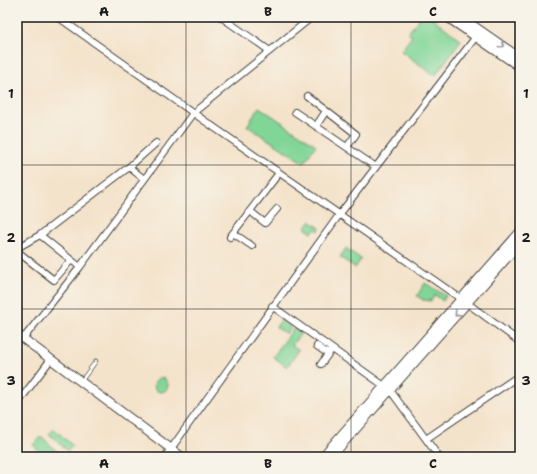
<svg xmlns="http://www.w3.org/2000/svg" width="537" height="474" font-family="'Shantell Sans',sans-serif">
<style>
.grass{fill:#81d597;stroke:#4e785a}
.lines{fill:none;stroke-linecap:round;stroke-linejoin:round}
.lane-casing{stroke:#3c3a36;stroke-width:4.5}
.street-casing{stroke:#3c3a36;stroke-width:8}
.secondary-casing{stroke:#3c3a36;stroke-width:10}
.lane{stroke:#fff;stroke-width:3}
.street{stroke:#fff;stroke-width:6}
.secondary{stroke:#fff;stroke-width:8}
.oneway{stroke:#999}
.grid{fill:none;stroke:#1c1c1c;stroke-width:1;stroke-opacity:0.55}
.neatline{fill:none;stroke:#1c1c1c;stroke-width:1.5}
.grid-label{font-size:13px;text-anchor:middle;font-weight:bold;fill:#1c1c1c}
</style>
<rect width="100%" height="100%" fill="#f7f3e8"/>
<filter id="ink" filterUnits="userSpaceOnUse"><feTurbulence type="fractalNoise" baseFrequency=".025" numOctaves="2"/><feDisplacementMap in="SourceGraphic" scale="8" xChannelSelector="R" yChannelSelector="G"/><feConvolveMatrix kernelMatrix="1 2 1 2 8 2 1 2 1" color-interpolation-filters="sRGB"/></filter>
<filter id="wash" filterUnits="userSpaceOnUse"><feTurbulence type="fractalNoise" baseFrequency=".012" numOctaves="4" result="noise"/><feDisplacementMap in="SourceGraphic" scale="16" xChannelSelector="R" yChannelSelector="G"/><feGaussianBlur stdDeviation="0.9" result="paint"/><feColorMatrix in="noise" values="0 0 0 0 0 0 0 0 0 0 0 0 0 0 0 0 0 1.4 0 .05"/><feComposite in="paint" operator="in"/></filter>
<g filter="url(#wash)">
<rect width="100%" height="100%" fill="#f4e3cb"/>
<path class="grass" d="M420,17h11l30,23 -26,36 -34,-25 11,-15 -4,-3z
M259,107l57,38 -12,18 -57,-37z
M310,221l10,7 -1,3 -4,-2 -3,4 -7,-5z
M346,248l15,11 -6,9 -15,-11z
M425,283l21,13 -3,5 -8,-6 -4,6 -8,-1 -6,-4z
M281,320l10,7 -5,7 -10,-7z
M294,328l7,5 -9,12 7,5 -12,17 -14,-10z
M154 385a7 7 0 1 1 14 0a7 7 0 1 1-14 0Z
M54,429l19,17 -5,5 -19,-17z
M41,436l22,21h-18l-12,-12z"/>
</g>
<g filter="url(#ink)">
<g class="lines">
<g class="lane-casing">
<path id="lane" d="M82,380l14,-19"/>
</g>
<g class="street-casing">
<path id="street" d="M58,17l144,102 265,184 53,39
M221,17l49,34
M307,96l49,38 -9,13
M295,112l81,55
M316,126l10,-15
M129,167l15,12
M250,211l15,12 12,-14
M233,233l19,13
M230,237l49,-64
M17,248l23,-13
M17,249l1,3 36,28 17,-20
M80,267l-40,-32 89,-68 27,-24
M272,306l118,84 49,67
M23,339l57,-72 113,-154 119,-96
M317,346l11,8
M321,364l11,-15
M17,404l31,-41
M426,439l94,-64
M165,457l174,-242 139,-181"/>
</g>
<g class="secondary-casing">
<path id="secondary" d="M447,17l73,50
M461,17l59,41
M17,334l165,123
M322,457l198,-225
M331,457l189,-214"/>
</g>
<use href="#lane" class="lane"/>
<use href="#street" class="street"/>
<use href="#secondary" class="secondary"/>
</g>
<defs><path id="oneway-chevron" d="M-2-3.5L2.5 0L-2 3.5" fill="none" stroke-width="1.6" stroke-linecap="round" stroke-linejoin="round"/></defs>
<g class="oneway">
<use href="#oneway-chevron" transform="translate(502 45) rotate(35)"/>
<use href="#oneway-chevron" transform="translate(457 314) rotate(132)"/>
</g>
</g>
<path class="grid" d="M186,17v440M351,17v440M17,165h503M17,309h503"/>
<rect width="537" height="474" fill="none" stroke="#f7f3e8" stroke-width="44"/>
<rect x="22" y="22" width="493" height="430" class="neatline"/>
<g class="grid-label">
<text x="104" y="16">A</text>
<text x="268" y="16">B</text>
<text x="433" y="16">C</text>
<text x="11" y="98">1</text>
<text x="526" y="98">1</text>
<text x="11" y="242">2</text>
<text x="526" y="242">2</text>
<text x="11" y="385">3</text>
<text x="526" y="385">3</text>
<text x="104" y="468">A</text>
<text x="268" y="468">B</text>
<text x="433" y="468">C</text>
</g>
</svg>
